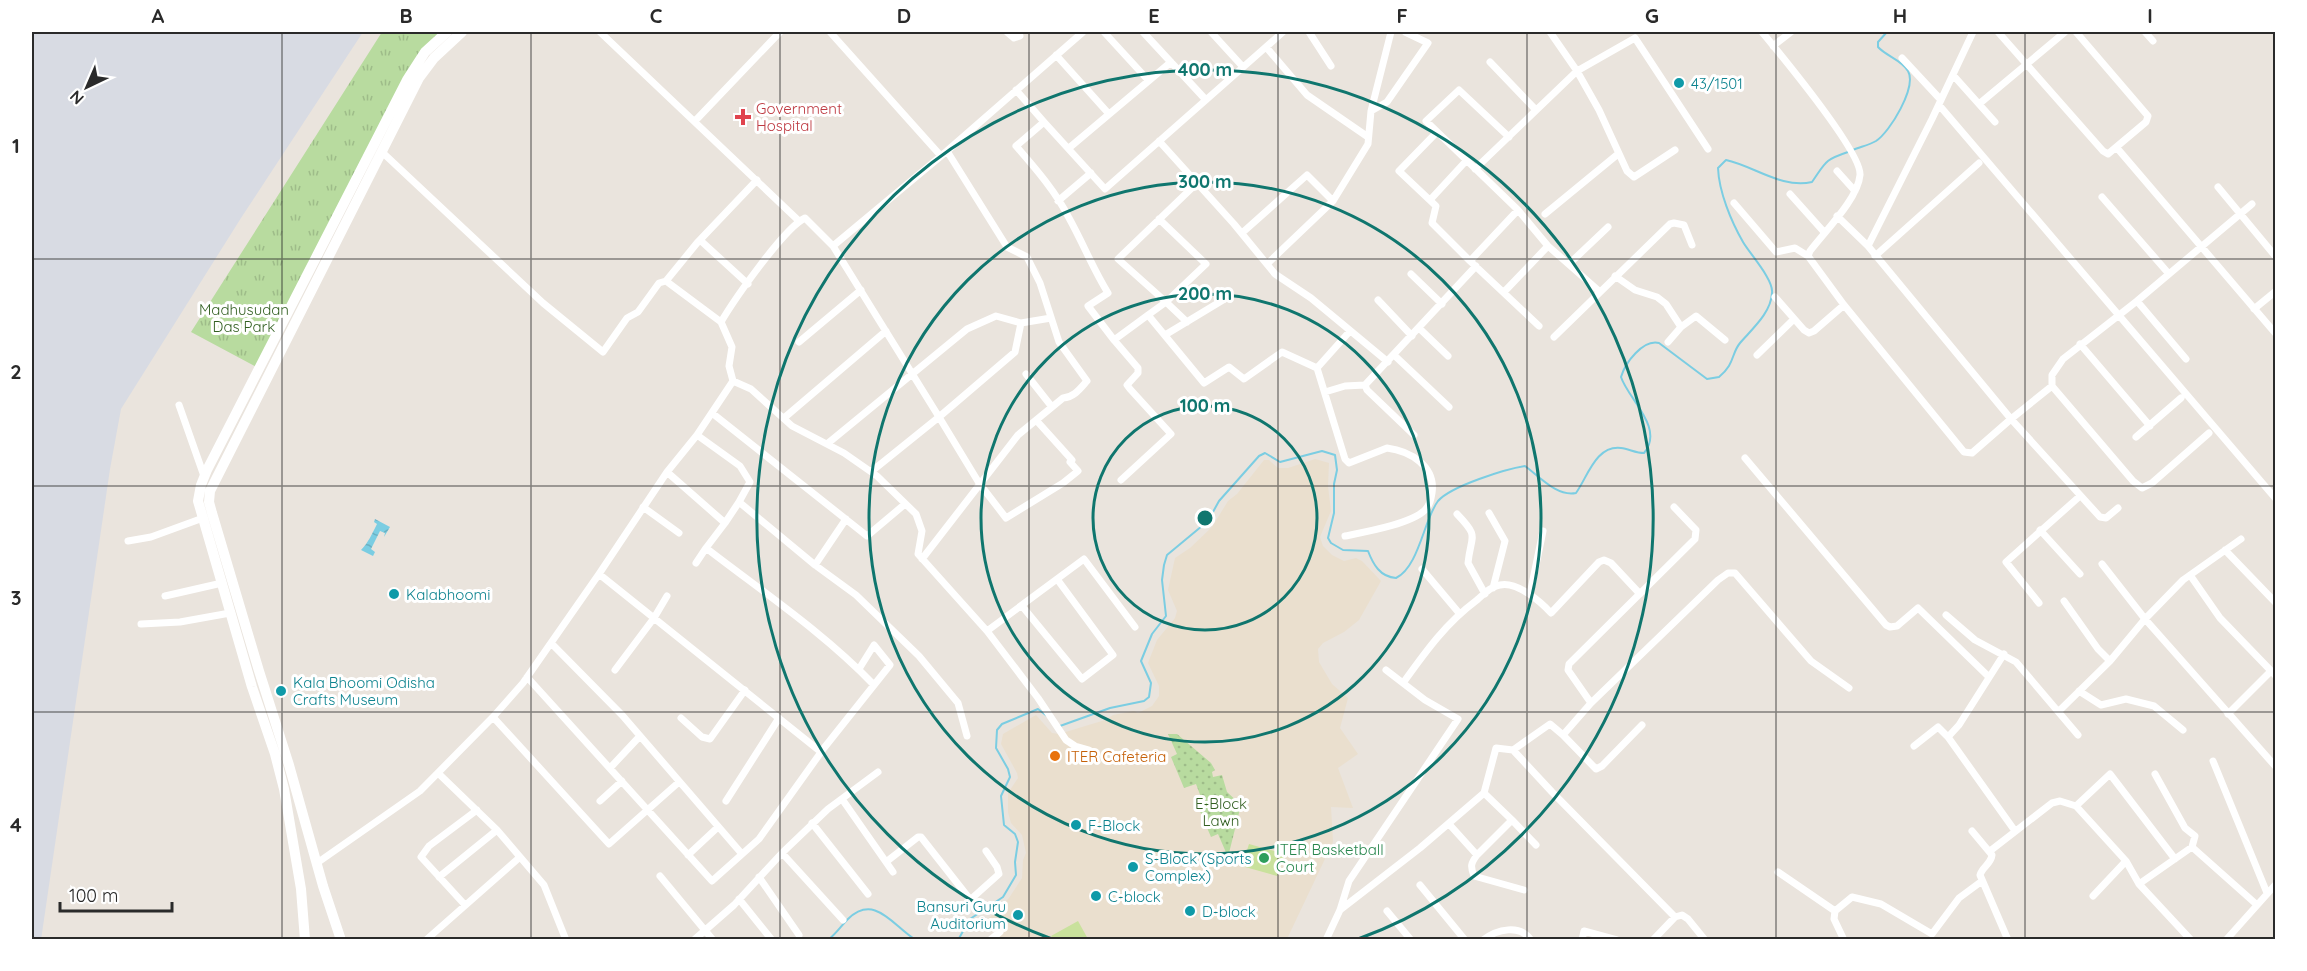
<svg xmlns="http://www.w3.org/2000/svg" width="2307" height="971" font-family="Quicksand,sans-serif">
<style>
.education{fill:#eadfce}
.airport{fill:#d8dbe3}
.grass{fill:url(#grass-tufts)}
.garden{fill:url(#garden-dots)}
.pitch{fill:#c9e19c}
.water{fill:url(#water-waves)}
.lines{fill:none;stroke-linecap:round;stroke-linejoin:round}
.stream{stroke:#7bcde2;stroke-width:2}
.street{stroke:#fff;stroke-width:7}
.secondary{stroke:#fff;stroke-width:10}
.grid{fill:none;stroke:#2a2a2a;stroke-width:1.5;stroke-opacity:0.55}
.ring{fill:none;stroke:#0f766e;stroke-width:3}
.culture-dot{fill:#0f9aa8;stroke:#fff;stroke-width:2}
.health-dot{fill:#e0444e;stroke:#fff;stroke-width:2}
.food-dot{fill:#e8710a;stroke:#fff;stroke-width:2}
.leisure-dot{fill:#2e9e5b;stroke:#fff;stroke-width:2}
.labels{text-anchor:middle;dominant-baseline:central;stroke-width:6;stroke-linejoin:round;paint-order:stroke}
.culture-label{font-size:15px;fill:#0d838f;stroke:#fff;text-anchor:start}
.health-label{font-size:15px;fill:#be3a42;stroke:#fff;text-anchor:start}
.park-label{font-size:15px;fill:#325f21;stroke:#fff}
.food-label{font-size:15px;fill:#c56008;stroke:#fff;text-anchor:start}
.leisure-label{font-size:15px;fill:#27864d;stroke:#fff;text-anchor:start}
.centre{fill:#0f766e;stroke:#fff;stroke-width:3}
.ring-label{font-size:18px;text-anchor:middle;font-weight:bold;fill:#0f766e;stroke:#fff;stroke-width:6;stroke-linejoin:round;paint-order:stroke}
.neatline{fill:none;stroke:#2a2a2a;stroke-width:2}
.grid-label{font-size:20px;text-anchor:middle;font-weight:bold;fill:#2a2a2a}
</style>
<defs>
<pattern id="grass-tufts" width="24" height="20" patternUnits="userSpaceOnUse" patternTransform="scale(1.5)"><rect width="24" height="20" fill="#b8db9f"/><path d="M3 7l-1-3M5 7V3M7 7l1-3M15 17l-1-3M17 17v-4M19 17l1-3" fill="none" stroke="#9ebc89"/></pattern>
<pattern id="garden-dots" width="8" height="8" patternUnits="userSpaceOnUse" patternTransform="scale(1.5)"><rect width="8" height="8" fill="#b8db9f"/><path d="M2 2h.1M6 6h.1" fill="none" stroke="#9ebc89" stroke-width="1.8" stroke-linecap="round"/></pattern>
<pattern id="water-waves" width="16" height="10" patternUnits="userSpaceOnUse" patternTransform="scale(1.5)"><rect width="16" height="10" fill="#7bcde2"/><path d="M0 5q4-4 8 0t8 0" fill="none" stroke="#6ab0c2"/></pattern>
</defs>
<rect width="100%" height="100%" fill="#eae4dd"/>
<path class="education" d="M1315,459l14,4 -1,23 3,25 -11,26 3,9 9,9 12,6 12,-3 6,3 19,20 -22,39 -15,12 -21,11 -5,6 1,13 13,22 16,14 -8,30 18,26 -20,14 15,40 -22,-1 2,35 -46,97h-286l-16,-17 24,-24 13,-20 1,-18 3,-7 -4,-18 -11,-12 -3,-11v-19l10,-15 -1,-5 -16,-29 2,-10 33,-19 16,18 7,1 46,-14 8,-5 21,-4 4,2 14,-7 7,-10v-10l-11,-23 9,-23 18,-22 2,-7 -9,-21 7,-32 15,-10 22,-21 16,-26 9,-7 27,-34h5l9,8h10z"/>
<path class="airport" d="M32,32h331l-122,186 -120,191 -11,60 -69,471 -9,-1z"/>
<path class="grass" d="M382,32h61l-20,16 -163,321 -69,-37z"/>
<path class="garden" d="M1168,734h9l34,29 4,7 -3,2 1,5 9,-2 5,17 14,13 -13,52 -10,-23 -7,3 -15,-35 6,-2 -6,-16 -12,4 -13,-31 6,-3z"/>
<path class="pitch" d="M1249,844l36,10 -8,22 -32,-9 -2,-4z
M1078,921l10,18h-35l-2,-3z"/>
<path class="water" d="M375,519l15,8 -6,10 1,-4 -5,-2 -9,18 4,3 -2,4 -12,-6c7,-7 11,-16 16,-26l-3,-2z"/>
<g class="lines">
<path class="stream" d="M1853,150c7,-3 16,-5 23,-9 14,-9 41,-54 32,-70 -6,-11 -22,-15 -30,-24v-5l9,-10
M1060,726l50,-18 34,-7 5,-4 2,-14 -10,-22 11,-27 14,-18 -4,-36 2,-15 3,-10 41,-34 11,-20 40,-45 6,-3 15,9 42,-11 13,4 2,15 -3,14v29l-6,25 3,5 12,7 25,1c5,13 12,26 28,27 23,-11 28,-59 42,-77 13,-15 68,-32 87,-35 15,11 32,31 51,27 12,-17 20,-48 45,-45 8,1 15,5 23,5 21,-25 -16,-54 -23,-76 4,-14 22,-38 38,-34l48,36 12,-2c16,-13 12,-23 21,-34 12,-14 31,-30 32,-50 2,-13 -22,-39 -29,-51 -12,-21 -24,-50 -25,-74l8,-8c28,6 56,29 86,22 14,-20 12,-22 36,-30
M828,940c8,-6 13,-14 20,-21 27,-26 45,7 68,21
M958,940l12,-21 33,-22 13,-22 -1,-13 3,-20 -3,-8 -11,-9 -3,-29 9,-19 -2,-8 -12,-21 1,-18 5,-6 36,-15 9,7"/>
<path class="street" d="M600,32l199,189
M830,32l111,124
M1007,32l7,6 6,-2 -1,-4
M1104,32l44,48
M1143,32l63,68
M1211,32l32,35
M1309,32l22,34
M1550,32l27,39 22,39 28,61 7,6 41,-27
M1762,32c18,22 100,120 98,143 -2,24 -35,56 -50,76l-2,5 36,49 120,147 8,1 39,-34 89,98 6,1 12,-10
M1998,32l105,119 5,3 38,-32 2,-6 -72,-84
M2145,32l8,9
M1773,46l18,-14
M1266,47l41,48 61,42
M1056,55l53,59
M1902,58l39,42
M1490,62l45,47
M1953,75l42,47
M1016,90l28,32 -28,24c20,23 40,46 53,72 14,25 24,51 39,75l-20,13 26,34
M1979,104l86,-72
M1939,105l337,394
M1371,111l20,-79
M695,121l85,-89
M1044,122l61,67 178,-157
M1437,132l-38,39 37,35 -4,17 38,38
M1509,137l-50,-47 -33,31 92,89
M1159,141l75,83 41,50 36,24 77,64
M1069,148l102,-86
M2117,148l159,186
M382,152l161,151 60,49 24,-34 11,-6 21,-29 7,-2 55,41
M1475,169l102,-98 58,-33 73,111
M1837,171l18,20
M2218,187l58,70
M1790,194l34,38
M2102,197l67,77
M1430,200l36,-39
M1058,201l33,-28
M1734,203l42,49 19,-4 13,8
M1545,214l73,-60
M1837,216l31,30 143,173 41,-33
M1159,219l47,45 -40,38 21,20
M1242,233l65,-58 26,26
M700,240l48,44
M833,246l114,-95 136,-119
M1868,246l64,-127 41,-87
M1875,256l104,-93
M1267,264l66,-63 35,-57 3,-33 16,-9 41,-59 -23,-11
M1569,264l39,-37
M1411,274l31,30
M1615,276l20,14 22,7 9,7 15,23
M666,281l31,-38 60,-63
M1504,292l44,-46
M1775,297l29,33 5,3 5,-2 30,-26
M1378,300l34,36
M2137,301l49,58
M2254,309l22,-18
M1148,315l18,-13 -48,-43 79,-76
M1539,326l-69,-65 48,-51 30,36 51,45
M1419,328l29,28
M1165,335l58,-35
M1554,337l116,-113 4,-1 10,2 8,20
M799,342l62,-52
M1668,342l13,-15 15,-11 29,24
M2080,344l70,82
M1394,355l55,52
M1757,355l37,-36
M1317,368l33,-37
M1026,374l26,33
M733,381l18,8 41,37 52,27 33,23 39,38 6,17 -4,23 69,77 51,67 28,42 9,6 14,4
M1325,392l20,-6 20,-1
M179,405l25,71
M712,413l155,123 38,-32
M784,418l102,-87
M1036,420l36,40 -2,2 8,9 -15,12 -57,35 -27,-35 -40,-66 76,-65 6,-29 30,-5
M2209,433l-57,50 -10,5 -9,-7 -81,-95v-11l11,-16 74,-58 115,-97
M697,435l43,31 10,16 -11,20
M1414,435l-47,-45 -2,-5 111,-119
M2136,437l45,-39
M827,444l140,-115 29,-13 25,7
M1745,458l141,167 4,2 7,-1 21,-18 71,69
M667,472l58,51 14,-21 76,63
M1121,480l50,-46 -41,-45 -3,-4 11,-12v-5l-24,-28 34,-25 56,68 25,-16 15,12 38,-27 35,16 28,91 4,4 38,-15c23,3 49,18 45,45 -1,6 -2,12 -7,17 -14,14 -60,22 -80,26
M643,507l36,26
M1489,513l16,28 -12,47
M1457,514c23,24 14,20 11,49l17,31
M846,519l-31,46 41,30 63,61 39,47 9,33
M725,523l-19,25c57,44 118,85 168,137
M2040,530l40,44
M2241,539l-58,41 -38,39 131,148
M128,541l23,-4 52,-19
M2225,550l51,53
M922,559l96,-124 45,-37c11,-1 16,-8 24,-17l-28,-39 -19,-59 -13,-26 -20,-10 -60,-96
M696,563l10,-15
M1422,569l37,44
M599,574l222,178
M2190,575l30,43 56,58
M1530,594l13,-63
M165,596l57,-13
M2064,601l34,48 12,12
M2039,603l-33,-41 74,-66
M1022,606l60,73 31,-24 -56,-76
M1946,615l29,25 41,22 62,73
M141,624l39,-2 50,-9
M987,631l97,-72 51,68
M551,643l71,72 120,139
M615,670l39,-52 13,-22
M527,677l185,204 47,-42 65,-91 66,-83 -16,-20 -15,24
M1403,683c23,-32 42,-59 74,-83 7,-6 14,-14 23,-15 17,-4 41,17 51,28l48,-51 5,-2 7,3 29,31
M2079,691l22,14 25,-6 28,7 29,24
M1591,703l-23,-33 1,-6 126,-125 1,-9 -22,-23
M2059,711l51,-50 35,-42 -43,-55
M2228,714l43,-43
M493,717l116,127 70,-62
M681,718l21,19 8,2 35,-49
M1563,735l33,34 6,-3 40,-41
M1948,737l67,94
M1914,746l24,-19 10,10 11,-12 45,-71
M1513,750l39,42 123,125 7,-2 6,4 17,21
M2213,761l54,132
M610,768l30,-32
M438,773l59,57 47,55 22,55
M2155,774l30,54 10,8 -3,11 64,57
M842,799l51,73
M600,801l22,-20
M726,801l53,-83
M2076,806l34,-32 65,85
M1512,820l24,25
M812,823l56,71
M1449,824l28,31c-6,8 -7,11 -3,21l50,14
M1972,831l20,24c-1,9 -10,12 -12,20l28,65
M1990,851l62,-48 8,-2 16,5 50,55 13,23
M782,853l46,-44 50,-37
M688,855l30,-28
M1477,855l35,-35 -28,-27
M886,862l32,-25h3l55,70
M317,863l103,-72 73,-74 30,-34 76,-109 68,-102 30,-37 36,-54 -4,-15 3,-19 -11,-25c13,-22 63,-94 84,-104l28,28 106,171 -67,54
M1778,872l57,39
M660,876l53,64
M439,877l58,-47
M759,877l40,58
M1420,885l45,55
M2093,896l33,-35
M739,899l33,41
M970,900l29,-26 -2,-7 -11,-16
M465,905l-44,-48 8,-11 48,-36
M1340,910l80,-62 64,-55 12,-45 17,2 37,-26 13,11 28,-32 127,-123 10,-7h7l76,88 38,27
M1387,911l24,29
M426,940l94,-83
M694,940l40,-35 48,-52 61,67
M990,940l10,-8
M1326,940l14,-30 9,-29 109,-162 -33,-19 -39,-30
M1483,940c14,-11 37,-16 48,0
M1582,940l2,-9 33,9
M1653,940l22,-23
M1844,940l-10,-21 1,-8 17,-14 29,7 51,30 27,-36 23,-17
M2191,940l-52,-56 53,-37
M2226,940l50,-56"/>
<path class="secondary" d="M305,940l-4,-51 -17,-100 -9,-35 -23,-67 -54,-186 3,-16 6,-15 200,-390 18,-28 22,-20
M341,940l-18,-54 -34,-121 -30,-94 -47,-158 -3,-11 1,-11 209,-413 15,-20 28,-26"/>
</g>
<path class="grid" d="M282,32v908M531,32v908M780,32v908M1029,32v908M1278,32v908M1527,32v908M1776,32v908M2025,32v908M32,259h2244M32,486h2244M32,712h2244"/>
<g class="ring">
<circle cx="1205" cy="518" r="112"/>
<circle cx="1205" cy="518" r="224"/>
<circle cx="1205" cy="518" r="336"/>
<path d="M1052 939A448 448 0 1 1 1358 939"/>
</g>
<g class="culture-dot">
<circle cx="1679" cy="83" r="6"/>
<circle cx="394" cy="594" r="6"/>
<circle cx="281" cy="691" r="6"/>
<circle cx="1076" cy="825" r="6"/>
<circle cx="1133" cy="867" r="6"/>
<circle cx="1096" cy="896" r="6"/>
<circle cx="1190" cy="911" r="6"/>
<circle cx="1018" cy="915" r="6"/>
</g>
<path class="health-dot" d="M740 108h6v6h6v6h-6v6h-6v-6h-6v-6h6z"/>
<circle class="food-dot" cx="1055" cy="756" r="6"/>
<circle class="leisure-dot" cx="1264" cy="858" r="6"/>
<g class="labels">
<g class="culture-label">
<text x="1691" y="83">43/1501</text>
<text x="406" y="594">Kalabhoomi</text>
<text x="293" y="682">Kala Bhoomi Odisha<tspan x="293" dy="17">Crafts Museum</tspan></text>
<text x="1088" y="825">F-Block</text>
<text x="1145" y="858">S-Block (Sports<tspan x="1145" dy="17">Complex)</tspan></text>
<text x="1108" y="896">C-block</text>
<text x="1006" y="906" text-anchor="end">Bansuri Guru<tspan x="1006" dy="17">Auditorium</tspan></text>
<text x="1202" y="911">D-block</text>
</g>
<g class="health-label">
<text x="756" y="108">Government<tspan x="756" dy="17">Hospital</tspan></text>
</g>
<g class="park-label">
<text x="244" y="309">Madhusudan<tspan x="244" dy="17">Das Park</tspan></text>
<text x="1221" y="803">E-Block<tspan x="1221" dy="17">Lawn</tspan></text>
</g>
<g class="food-label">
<text x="1067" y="756">ITER Cafeteria</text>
</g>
<g class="leisure-label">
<text x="1276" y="849">ITER Basketball<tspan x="1276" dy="17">Court</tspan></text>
</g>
</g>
<circle cx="1205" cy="518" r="9" class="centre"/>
<g class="ring-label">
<text x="1205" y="76">400 m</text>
<text x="1205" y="188">300 m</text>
<text x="1205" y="300">200 m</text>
<text x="1205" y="412">100 m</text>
</g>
<rect width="2307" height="971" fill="none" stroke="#ffffff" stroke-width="66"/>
<g transform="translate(87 87) rotate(224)" stroke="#ffffff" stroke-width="4.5" paint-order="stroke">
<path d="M0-4.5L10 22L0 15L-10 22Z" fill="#2a2a2a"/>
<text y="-9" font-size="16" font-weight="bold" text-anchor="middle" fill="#2a2a2a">N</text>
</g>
<path d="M60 902v9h112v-9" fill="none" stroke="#2a2a2a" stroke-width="3"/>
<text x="69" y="902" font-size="18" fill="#2a2a2a" stroke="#ffffff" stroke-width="4.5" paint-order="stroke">100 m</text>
<rect x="33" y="33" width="2241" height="905" class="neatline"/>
<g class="grid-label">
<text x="158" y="23">A</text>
<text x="406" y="23">B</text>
<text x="656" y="23">C</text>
<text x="904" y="23">D</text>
<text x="1154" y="23">E</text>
<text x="1402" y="23">F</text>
<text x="1652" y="23">G</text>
<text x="1900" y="23">H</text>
<text x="2150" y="23">I</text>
<text x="16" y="153">1</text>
<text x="16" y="379">2</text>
<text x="16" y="605">3</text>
<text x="16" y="832">4</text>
</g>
</svg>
